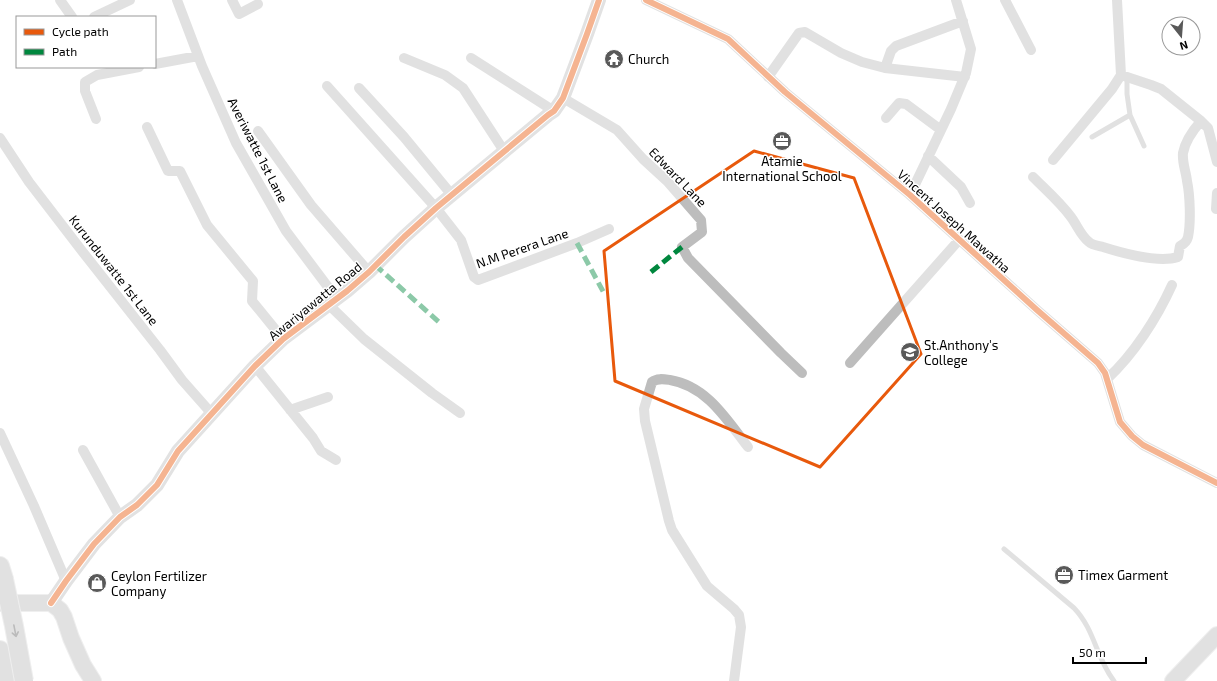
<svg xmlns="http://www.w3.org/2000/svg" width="1217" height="681" font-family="'Exo 2',sans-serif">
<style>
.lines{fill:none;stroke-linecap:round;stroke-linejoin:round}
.primary-casing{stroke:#dbdbdb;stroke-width:18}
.highway-casing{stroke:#dbdbdb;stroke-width:20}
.lane{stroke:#bdbdbd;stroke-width:5}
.street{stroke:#bdbdbd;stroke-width:10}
.secondary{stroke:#bfbfbf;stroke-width:14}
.primary{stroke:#bdbdbd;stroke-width:16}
.highway{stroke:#bdbdbd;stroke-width:18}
.highway-bridge-casing{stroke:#dbdbdb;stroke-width:20;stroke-linecap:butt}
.highway-bridge{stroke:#bdbdbd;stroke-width:18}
.quiet{stroke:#00873e;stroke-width:5;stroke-dasharray:10 5;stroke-linecap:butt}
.cycleway-casing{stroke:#fff;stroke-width:8}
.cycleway{stroke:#e8590c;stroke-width:6}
.oneway{stroke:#686868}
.marked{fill:none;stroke:#e8590c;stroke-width:3;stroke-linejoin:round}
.labels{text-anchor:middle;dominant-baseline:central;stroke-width:3;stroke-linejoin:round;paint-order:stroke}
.poi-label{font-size:13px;fill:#000;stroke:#fff;text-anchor:start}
.street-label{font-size:13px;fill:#000;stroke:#fff}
</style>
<rect width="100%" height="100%" fill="#fff"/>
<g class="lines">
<g class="primary-casing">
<path id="primary" d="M0,603h51l9,7 4,7 7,21 12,27 10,16
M1173,681l44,-46"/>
</g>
<g class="highway-casing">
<path id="highway" d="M0,566l4,13
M0,650l6,31"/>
</g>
<path class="lane" d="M1127,77v17l3,21 14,31
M1092,137l38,-22
M1004,549l70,59c21,22 22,50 40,73"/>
<path class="street" d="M60,0l12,17
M177,0l25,66 34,77 50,88 51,68
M232,0l7,14 19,-10
M646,0l82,39 57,53 125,103 127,115 61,53 7,10 15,49 12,14 11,9 74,38
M1005,0l26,50
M1117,0l4,75
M94,17l36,-17
M404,58l41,17 18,13 41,63
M471,58l83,53
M155,64l43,-8
M885,68l6,-17 5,-5 67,-25
M768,77l31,-44 6,-1 36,21 21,9 23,6 80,9
M327,86l109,122 25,32 13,37 4,3 99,-37 32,-14
M359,88l45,49 47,57
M563,98l54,32 26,29 24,22 34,39 1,12 -20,15 6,11 93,95 21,20
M886,118l13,-15 7,1 35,26
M96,119l-11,-28v-9l12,-7 42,-8
M147,127l21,44h12l27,54 46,56 -1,20 31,38
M258,131l53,74 58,67
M0,138l29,44 53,69 78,99 22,30 30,34
M928,156l33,31 9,16
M1053,160l59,-71 9,-14 30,10 10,4 40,32 7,7 9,34
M1033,177c13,13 27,25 38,40 6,8 10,19 18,25 3,3 10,4 14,5 19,6 56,16 75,10l2,-11c4,-2 7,-5 8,-9 3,-14 2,-42 -1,-56 -1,-10 -5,-18 -4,-28 2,-11 11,-24 18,-32
M910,195l41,-86 15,-36 5,-24 -15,-49
M1216,209l1,-16
M329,305l35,34 68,54 28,20
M850,363l109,-123
M255,366l58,72 8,13 15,9
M1107,379c27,-25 50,-61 65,-94
M290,410l38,-13
M0,433l34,73 32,75
M83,450l37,67
M734,681l7,-54 -2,-12 -5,-6 -27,-23 -35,-56 -3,-9 -24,-100 -1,-12 8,-27c5,-4 11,-3 18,-2 37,6 57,40 78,67"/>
<path class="secondary" d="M51,603l15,-22 28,-37 26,-27 17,-12 20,-20 21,-34 77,-85 28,-27 64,-48 22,-19 35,-35 32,-29 112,-93 6,-4 9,-13 24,-64 12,-34"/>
<use href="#primary" class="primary"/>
<use href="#highway" class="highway"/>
<g class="highway-bridge-casing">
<path id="highway-bridge" d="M4,579l10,47 10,55"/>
</g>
<use href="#highway-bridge" class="highway-bridge"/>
<path class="quiet" d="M577,243l28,52
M375,265l65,58
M651,272l31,-25"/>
<g class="cycleway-casing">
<path id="cycleway" d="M646,0l82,39 57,53 125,103 127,115 61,53 7,10 15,49 12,14 11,9 74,38
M51,603l15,-22 28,-37 26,-27 17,-12 20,-20 21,-34 77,-85 28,-27 64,-48 22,-19 35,-35 32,-29 112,-93 6,-4 9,-13 24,-64 12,-34"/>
</g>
<use href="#cycleway" class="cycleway"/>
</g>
<defs><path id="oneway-shaft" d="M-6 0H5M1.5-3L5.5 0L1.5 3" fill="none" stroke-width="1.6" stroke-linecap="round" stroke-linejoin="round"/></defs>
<use class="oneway" href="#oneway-shaft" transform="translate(15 631) rotate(79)"/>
<path d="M0 0H1217V681H0ZM754,151l100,27 67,176 -101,113 -205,-86 -11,-130z" fill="#fff" fill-opacity=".55" fill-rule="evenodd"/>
<path class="marked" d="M754,151l100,27 67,176 -101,113 -205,-86 -11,-130z"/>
<defs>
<g id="temple-disc" transform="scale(1)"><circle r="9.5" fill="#595959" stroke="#fff"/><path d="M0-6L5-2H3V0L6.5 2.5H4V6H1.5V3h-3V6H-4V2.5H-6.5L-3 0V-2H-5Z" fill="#fff"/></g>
<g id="office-disc" transform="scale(1)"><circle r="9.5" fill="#595959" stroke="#fff"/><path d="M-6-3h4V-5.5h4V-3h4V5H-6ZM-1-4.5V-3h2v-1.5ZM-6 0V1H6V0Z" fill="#fff"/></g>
<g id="school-disc" transform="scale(1)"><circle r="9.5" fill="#595959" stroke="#fff"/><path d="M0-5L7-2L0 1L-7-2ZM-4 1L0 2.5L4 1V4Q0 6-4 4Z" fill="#fff"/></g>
<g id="shop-disc" transform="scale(1)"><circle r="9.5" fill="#595959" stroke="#fff"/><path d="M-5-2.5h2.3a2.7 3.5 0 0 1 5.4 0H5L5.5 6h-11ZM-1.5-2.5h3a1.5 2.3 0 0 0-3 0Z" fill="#fff"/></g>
</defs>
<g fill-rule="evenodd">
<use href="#temple-disc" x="614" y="59"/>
<use href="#office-disc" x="782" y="141"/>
<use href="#school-disc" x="910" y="352"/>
<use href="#office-disc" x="1064" y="575"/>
<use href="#shop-disc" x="97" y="583"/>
</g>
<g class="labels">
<g class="poi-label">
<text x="628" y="59">Church</text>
<text x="782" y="161" text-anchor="middle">Atamie<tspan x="782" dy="15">International School</tspan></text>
<text x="924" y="345">St.Anthony's<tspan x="924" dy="15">College</tspan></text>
<text x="1078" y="575">Timex Garment</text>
<text x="111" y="576">Ceylon Fertilizer<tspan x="111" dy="15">Company</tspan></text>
</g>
<g class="street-label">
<text transform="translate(258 150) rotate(63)">Averiwatte 1st Lane</text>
<text transform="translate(678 177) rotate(46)">Edward Lane</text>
<text transform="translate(954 221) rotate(42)">Vincent Joseph Mawatha</text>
<text transform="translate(522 248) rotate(-19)">N.M Perera Lane</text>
<text transform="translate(114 270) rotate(52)">Kurunduwatte 1st Lane</text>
<text transform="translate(315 301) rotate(-39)">Awariyawatta Road</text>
</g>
</g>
<rect x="16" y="16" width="140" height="52" fill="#ffffff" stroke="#999999"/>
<rect x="24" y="29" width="20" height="6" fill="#e8590c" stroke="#999999"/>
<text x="52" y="36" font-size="12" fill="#000000">Cycle path</text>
<rect x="24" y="49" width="20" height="6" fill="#00873e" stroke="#999999"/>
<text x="52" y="56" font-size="12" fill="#000000">Path</text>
<g transform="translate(1181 36) rotate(163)"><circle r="19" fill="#ffffff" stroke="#999999"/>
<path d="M0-3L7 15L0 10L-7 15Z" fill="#595959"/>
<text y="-6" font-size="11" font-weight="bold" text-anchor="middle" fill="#000000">N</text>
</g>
<path d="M1073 657v6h73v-6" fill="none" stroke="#000000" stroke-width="2"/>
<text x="1079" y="657" font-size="12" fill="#000000" stroke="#ffffff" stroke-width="3" paint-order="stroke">50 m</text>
</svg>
